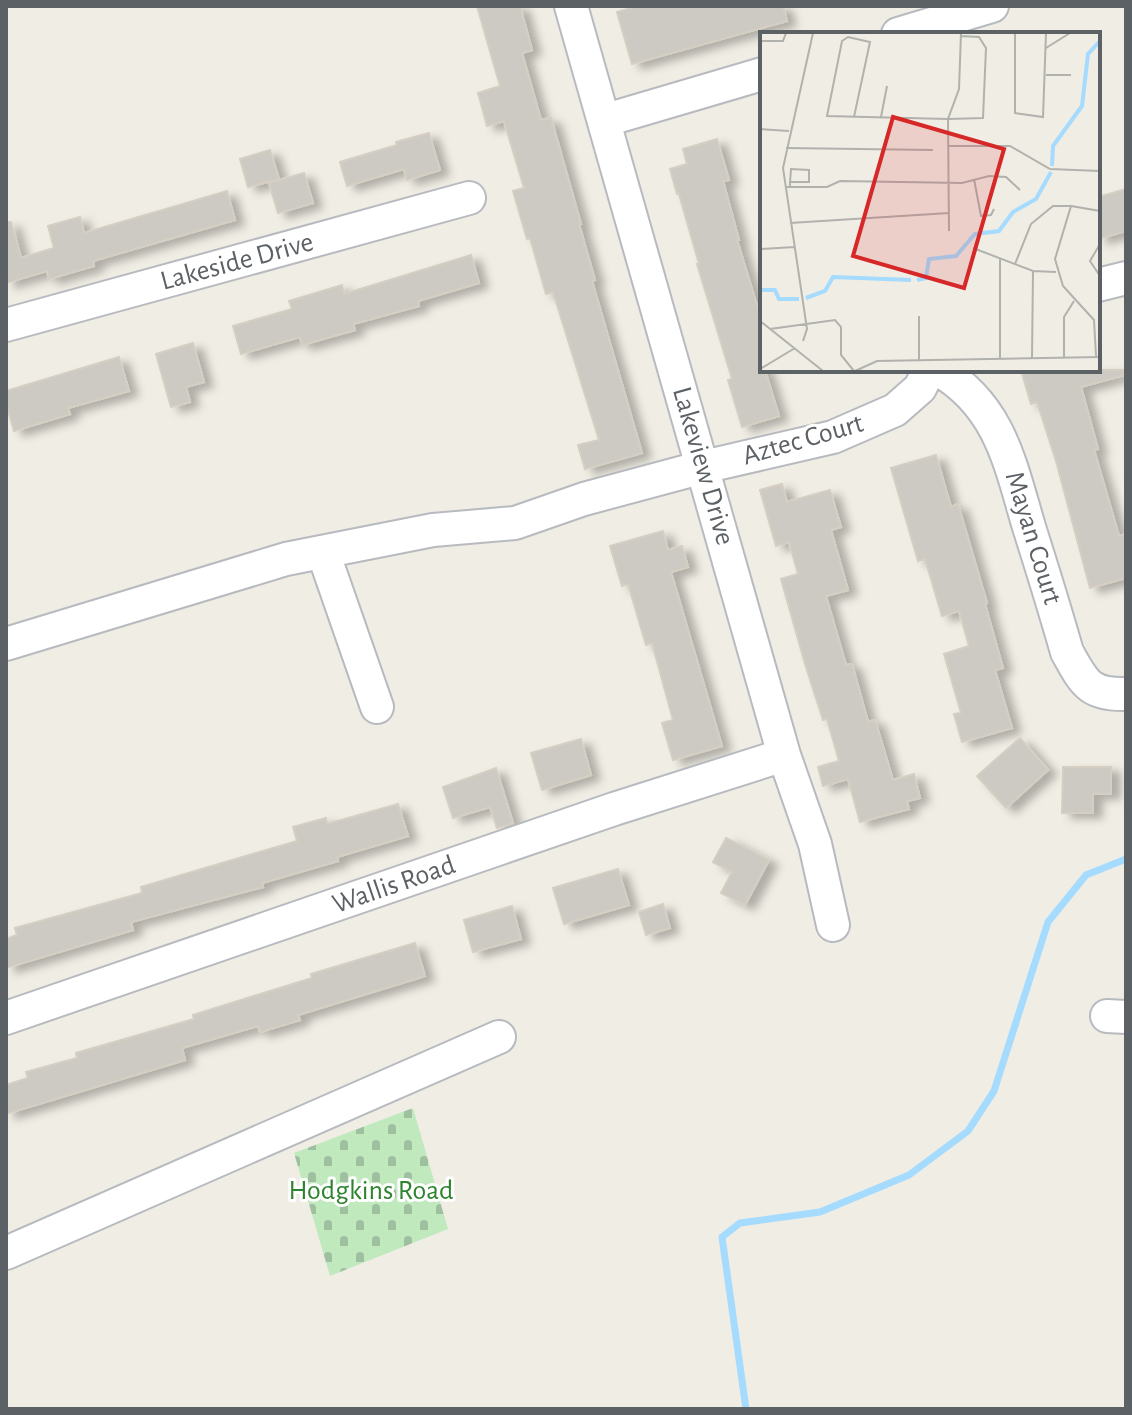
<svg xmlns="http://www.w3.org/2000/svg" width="1132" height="1415" font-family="'Alegreya Sans',sans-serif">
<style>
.cemetery{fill:url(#cemetery-stones)}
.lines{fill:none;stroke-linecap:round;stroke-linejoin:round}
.stream{stroke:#a4dbff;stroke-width:7}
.building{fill:#cdc9c3;stroke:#d5cec2;stroke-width:2;filter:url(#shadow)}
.minor-casing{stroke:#b7babf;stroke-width:36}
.minor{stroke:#fff;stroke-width:32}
.labels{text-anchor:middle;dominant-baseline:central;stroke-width:6;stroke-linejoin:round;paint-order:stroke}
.street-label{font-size:28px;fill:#5c6166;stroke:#fff}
.park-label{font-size:28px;fill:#2e832e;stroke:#fff}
.inset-river{fill:none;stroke:#a4dbff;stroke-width:4}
.inset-road{fill:none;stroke:#b1b1ae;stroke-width:2}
.view{fill:#d62828;fill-opacity:0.15;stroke:#d62828;stroke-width:4}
.inset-edge{fill:none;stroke:#5c6166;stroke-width:4}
</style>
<defs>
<pattern id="cemetery-stones" width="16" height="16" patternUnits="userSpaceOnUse" patternTransform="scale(2)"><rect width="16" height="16" fill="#c0e9be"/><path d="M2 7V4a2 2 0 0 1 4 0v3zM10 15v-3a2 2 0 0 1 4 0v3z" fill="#9fc09e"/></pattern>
<filter id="shadow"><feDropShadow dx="9" dy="5" stdDeviation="4" flood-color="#0004"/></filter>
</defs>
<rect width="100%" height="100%" fill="#f0ede4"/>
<path class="cemetery" d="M413,1108l35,121 -118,47 -36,-123z"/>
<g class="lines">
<path class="stream" d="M746,1409l-24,-172 18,-14 80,-11 89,-37 59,-44 26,-40 54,-169 38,-47 40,-16"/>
</g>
<path class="building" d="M477,6h43l12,44 -10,3 19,67 10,-2 30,106h-2l16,56 -3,1 50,172 -57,16 -7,-24 21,-5 -46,-148 -7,2 -16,-56 -3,1 -14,-48 11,-3 -20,-67 -17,5 -9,-33 22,-7z
M639,6h144l4,15 -155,43 -15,-52z
M429,133l11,37 -33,10 -3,-11 -57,17 -7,-24 57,-17 -1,-3z
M717,139l12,41 -6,1 16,59h-2l25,82v48h3l14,46 -37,11 -14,-47 4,-1 -35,-115h2l-20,-70h-2l-7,-25 17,-5 -4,-15z
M270,150l9,29 -31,8 -8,-28z
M304,173l9,30 -35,10 -9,-30z
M1126,189v42l-28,8v-42z
M227,191l8,29 -142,41 1,5 -45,13 -2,-8 -41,12v-61h5l10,36 33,-10 -6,-22 32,-9 4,16z
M471,255l8,28 -61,18 1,5 -66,18 2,6 -53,15 -2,-8 -59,17 -8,-28 59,-17 -3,-8 53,-16 2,9z
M193,343l11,39 -18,5 4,15 -19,5 -15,-53z
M119,357l10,34 -61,17 2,6 -56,17 -8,-28v-12z
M1021,370h102l1,5 -43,12 17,62 -4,1 25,86 7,-2v44l-36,10 -34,-127 -19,-59 -6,2z
M936,455l15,52 7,-3 29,99 -2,1 18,64 -8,2 17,58 -50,14 -8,-28 7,-1 -17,-59 25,-8 -10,-35 -17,5 -17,-57 -7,2 -27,-93z
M782,484l5,18 43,-12 11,37 -10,3 17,60 -22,6 20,69 6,-1 16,58 7,-2 18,60 21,-6 6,24 -13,3 2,8 -49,13 -12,-43 -25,7 -5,-19 21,-6 -12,-42 -4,1 -18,-56 -24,-85 17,-5 -9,-32 -13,4 -16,-56z
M663,531l5,19 14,-4 6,21 -17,5 51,174 -49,14 -11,-37 11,-3 -21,-77 -6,2 -18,-61 -6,2 -12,-40z
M1020,738l28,32 -42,38 -29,-32z
M581,739l10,36 -49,15 -11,-37z
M1063,767h48v27h-18v19h-31z
M496,768l17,55 -16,5 -7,-21 -37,11 -10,-31z
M398,804l10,32 -71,21 1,4 -76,22 1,4 -132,35 2,8 -127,38v-29l11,-4 -2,-7 127,-35 -1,-6 156,-46 -4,-14 33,-9 1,6z
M726,838l43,22 -24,45 -24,-12 11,-21 -19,-10z
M618,869l11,36 -65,19 -11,-36z
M663,904l7,24 -24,7 -7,-23z
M512,906l9,33 -48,13 -9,-32z
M415,943l10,33 -127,39 2,5 -40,12 -2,-6 -76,22 3,12 -179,54v-29l22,-7 -2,-6 51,-14 -1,-5 118,-34 -1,-4 119,-37 -1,-4z"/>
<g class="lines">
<g class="minor-casing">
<path id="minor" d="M571,6l213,749 31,89 18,81
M898,34l94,-28
M606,120l156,-46
M1098,285l28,-7
M6,325l463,-127
M939,370c61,36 71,93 90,157 13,41 26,83 38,125 17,30 21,43 59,42
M323,552l54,155
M6,644l280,-85 147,-29 82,-7 69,-24 119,-32 130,-30 62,-27 25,-22 9,-18
M1107,1016l19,1
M6,1018l608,-209 170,-54
M6,1253l493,-216"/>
</g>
<use href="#minor" class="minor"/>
</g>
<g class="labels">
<g class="street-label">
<text transform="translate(237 262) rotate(-15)">Lakeside Drive</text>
<text transform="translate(803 440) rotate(-16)">Aztec Court</text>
<text transform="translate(703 466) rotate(74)">Lakeview Drive</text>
<text transform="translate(1033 538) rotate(73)">Mayan Court</text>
<text transform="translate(394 885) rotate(-19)">Wallis Road</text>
</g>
<g class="park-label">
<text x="371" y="1191">Hodgkins Road</text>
</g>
</g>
<g transform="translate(760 32)">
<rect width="340" height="340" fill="#f0ede4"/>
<path class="inset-river" d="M292,134l1,-20 29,-40 6,-52 12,-13M157,248l9,-2 3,-19 27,-3 19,-22 24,-3 14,-19 23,-13 15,-27M0,258h15l4,9h20M46,266l19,-7 8,-14 78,3"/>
<path class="inset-road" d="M255,1v80l28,4 3,-84M0,9h23l3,-8M286,16l24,-15M286,43h25M94,85l16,-75 -22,-5 -6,4 -15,75 121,3 35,-1 3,-70 -7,-11 -18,-1M121,85l6,-31M0,97l29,2M189,114h61l40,23 50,2M26,116l147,2M214,147l7,37 10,-1 3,-6M25,155h42l13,-6 122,2 27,-7 17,1 14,13M30,155v-5l1,-13 18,1v12h-19M30,191l159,-10M189,199l-1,-112 11,-30 2,-56M340,212l-10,17 10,15M213,216l60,23 23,1M0,217l34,-2M240,226v102M255,232l16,-40 22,-18h18M0,289l63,50M10,297l65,-9 6,7v28l13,16M43,309l4,-12 -24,-161 30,-135M336,324l-2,-36 -31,-34 -8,-27 16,-53 29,5M304,325v-40l10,-16M272,326l1,-87M159,328v-44M0,337l35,-21M95,339l22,-10 223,-4"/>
<path class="view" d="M133,85l111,32 -40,139 -111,-32z"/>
<rect width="340" height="340" class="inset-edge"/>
</g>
<rect width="1132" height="1415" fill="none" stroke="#5c6166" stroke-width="16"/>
</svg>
